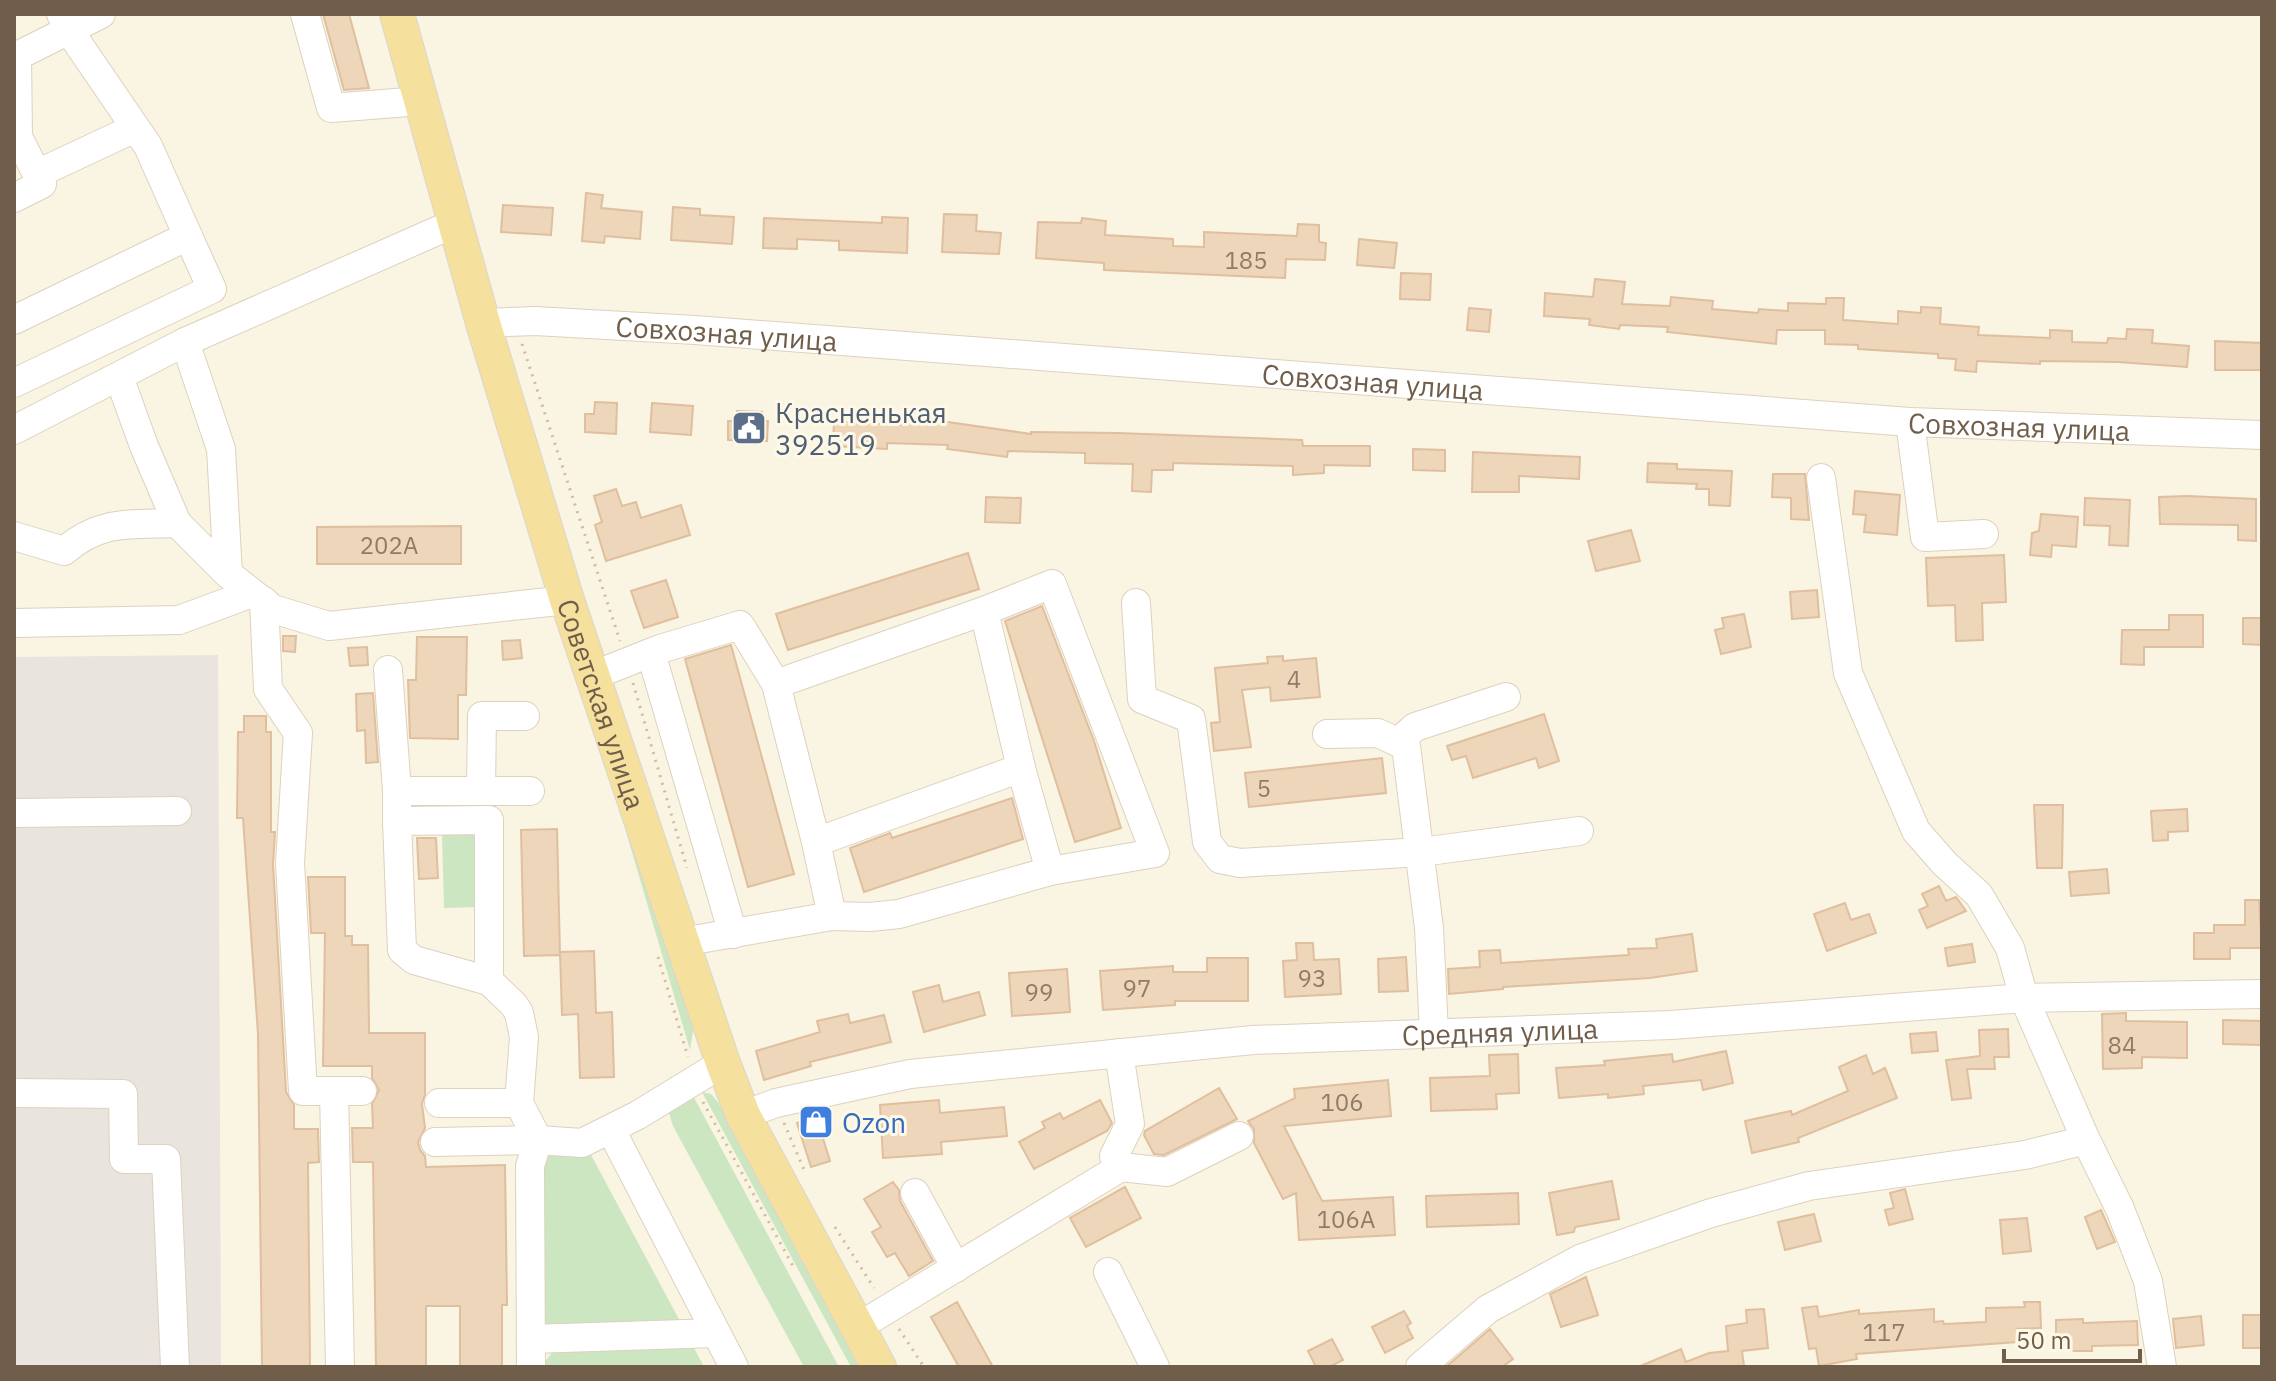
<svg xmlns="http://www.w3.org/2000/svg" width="2276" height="1381" font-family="'IBM Plex Sans',sans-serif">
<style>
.industrial{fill:#e9e4dd}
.green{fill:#cce6c2}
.building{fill:#eed6bb;stroke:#dfbf9d;stroke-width:2}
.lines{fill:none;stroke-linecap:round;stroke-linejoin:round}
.minor-casing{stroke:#ded1be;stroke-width:30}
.major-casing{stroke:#dad5d0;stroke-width:36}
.path{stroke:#d2ba9f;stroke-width:3;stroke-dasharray:2 6;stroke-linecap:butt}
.minor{stroke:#fff;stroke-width:28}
.major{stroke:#f5e09e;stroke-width:34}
.labels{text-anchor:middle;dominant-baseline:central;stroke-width:6;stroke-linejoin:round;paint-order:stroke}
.number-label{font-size:24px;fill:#907b66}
.street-label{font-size:28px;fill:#705d4a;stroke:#fef8e7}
.service-label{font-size:28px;fill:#4e5e75;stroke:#fef8e7;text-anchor:start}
.shop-label{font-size:28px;fill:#366cbe;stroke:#fef8e7;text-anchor:start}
</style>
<rect width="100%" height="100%" fill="#faf4e2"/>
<path class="industrial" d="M218,655l3,712h-207v-710z"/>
<path class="green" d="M475,833l2,74 -33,1 -2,-74z
M631,834l63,192 -4,24 -63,-215z
M691,1092l148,275h-35l-131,-241 -4,-13 3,-10z
M702,1092l9,2 7,8 143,265h-10z
M590,1153l92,172 -137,2 -2,-173z
M693,1346l11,21h-163l13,-17z"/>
<path class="building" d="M323,14h26l20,74 -25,2z
M586,193l17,2 -2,13 41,4 -2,27 -35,-3 -1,7 -22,-2z
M503,205l50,3 -2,27 -50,-3z
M673,207l27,2v6l34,2 -2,27 -61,-4z
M944,214l33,1 -1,16 25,2 -2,21 -57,-2z
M882,217l26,1 -1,35 -68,-3v-9l-42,-2v10l-34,-1 1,-30 118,5z
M1082,218l24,3 -1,14 68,4v7l31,1v-15l93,4 1,-12 21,1v17l7,1 -1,17 -39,-1 -1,19 -181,-8v-7l-68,-5 2,-36 43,1z
M1359,239l38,4 -3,25 -37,-3z
M1401,273l30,1 -1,26 -30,-1z
M1595,279l30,3 -3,22 48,2 1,-9 42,4 -1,8 46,4 1,-4 29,2v-8l38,1v-6h18l-1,22 55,4v-13l23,2v-6l20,1 -1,16 39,3 -1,8 72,3v-8l22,1v11l35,1 1,-5 18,1 1,-10 26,1 -1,13 37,3 -2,21 -69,-5 -78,-1v3l-63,-3 -1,11 -21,-2 1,-11 -18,-1v-4l-80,-5v-4l-33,-1v-14h-48l-1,14 -109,-12 1,-5 -48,-2 -1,4 -30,-4 1,-6 -46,-3 1,-23 48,4z
M1469,308l22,2 -2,22 -22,-2z
M2215,341l47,2v27h-47z
M595,402l22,1 -1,31 -31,-2v-18h9z
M652,403l41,3 -2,29 -41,-3z
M737,411l25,1 -1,9h7l-1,20 -39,-1v-19h9z
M901,419h26l104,15v-2l87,1 184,7 1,6h67v20l-46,-1v8l-31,2v-9l-120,-3v7h-21l-1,22 -19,-1 1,-27 -48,-1v-10l-77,-2 -1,6 -60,-8 1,-4 -61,-2v6l-54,-3 1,-25 67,4z
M1413,449l32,1v21l-32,-1z
M1473,452l107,5 -1,22 -60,-3v16h-47z
M1648,463l29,1v5l55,2 -2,35 -21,-1v-16h-13l1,-5 -50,-2z
M1773,474h32l4,46 -18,-1v-21l-19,-1z
M616,489l6,17 14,-4 5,16 40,-13 9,30 -84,26 -11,-36 7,-3 -8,-26z
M1855,491l45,4 -3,40 -33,-3 2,-17 -13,-1z
M2187,496l69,3v42l-18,-1v-15l-78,-1 -1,-27z
M986,497l35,1 -1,25 -35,-1z
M2085,498l45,2 -2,46 -19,-1 1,-19 -26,-1z
M2041,514l37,3 -2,30 -24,-2 -1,12 -21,-2 2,-22 7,-2z
M461,526v38h-144v-37z
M1631,530l9,31 -44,10 -8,-30z
M968,553l11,36 -191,61 -12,-36z
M2004,555l2,47 -24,1 1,37 -27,1 -1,-36 -27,1 -2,-48z
M666,580l12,37 -34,11 -13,-37z
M1817,590l2,27 -27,2 -2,-27z
M1042,606l52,135 27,87 -46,14 -70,-221z
M1744,614l7,33 -30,7 -6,-24 9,-2 -2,-10z
M2169,615h34v32h-59v18l-23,-1 1,-34h47z
M2243,618h19v27l-19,-1z
M283,636h13l-1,16 -12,-1z
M417,637h50l-1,58h-8v44l-48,-1 -2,-58h8z
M520,640l2,18 -19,2 -1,-19z
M731,645l63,229 -46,13 -63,-228z
M367,647l1,18 -18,1 -2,-18z
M1283,656v5l33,-3 4,39 -49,4 -1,-14 -28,3 9,57 -37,4 -3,-28 9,-1 -5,-54 53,-5 -1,-6z
M373,693l5,69 -12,1 -1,-33 -8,1 -1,-37z
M1544,714l15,47 -20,7 -3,-10 -63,20 -7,-22 -14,4 -5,-14z
M244,716h22v16h5v100h4l-2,32 13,228 8,13v24h24l1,33 -11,1 2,204h-48l-4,-333 -15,-216h-6l1,-86h6z
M1382,758l4,35 -137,14 -4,-34z
M1012,798l11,41 -159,53 -14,-44 40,-15 2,5z
M2034,805h29l-1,63h-25z
M2187,809l1,22 -20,1v8l-15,1 -2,-30z
M557,829l3,126 -36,1 -3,-126z
M417,838h19l2,40 -19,1z
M2107,869l2,24 -38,3 -2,-24z
M308,877h37v59h7v9h16l1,88h56v61l-3,10 3,24 -7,14 2,8 5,6 1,11 79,-2 2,140h-5v62h-42v-61h-34v61h-50l-3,-205h-20l-1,-34h21l-1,-24 7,-14 -7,-12v-12h-49l2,-133h-14z
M1939,886l7,15 10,-4 10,14 -39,17 -8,-18 9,-4 -6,-12z
M2245,900h14l3,48h-32v11h-36v-26h20v-8h31z
M1845,903l6,17 18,-6 7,19 -49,18 -13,-37z
M1692,934l5,37 -47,7 -147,9v2l-54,5 -1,-25 32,-2 -1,-16 21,-1 1,13 128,-8 -1,-6 29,-1 -1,-9z
M1296,943h17l1,17 25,-1 2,35 -56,3 -2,-36 14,-1z
M1972,944l3,18 -27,4 -3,-18z
M594,951l2,62 16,-1 2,65 -34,1 -2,-64 -16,1 -2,-63z
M1406,957l2,34 -29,1 -1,-33z
M1207,958h41v43h-73v4l-72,5 -3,-39 73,-5v6h34z
M1067,969l3,43 -58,4 -3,-43z
M939,985l4,17 36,-10 6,23 -61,17 -11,-40z
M2126,1013v8l61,1v36l-45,-1v11l-39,1 -1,-55z
M848,1014l2,9 34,-8 7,27 -81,20 1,4 -47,14 -8,-29 64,-19 -3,-11z
M2223,1020l39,1v24l-39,-1z
M2008,1029l1,28h-15l1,12h-28l4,29 -19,2 -6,-40 34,-4 -1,-26z
M1936,1032l2,19 -26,2 -2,-19z
M1726,1051l7,32 -30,7 -2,-10 -58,6 1,8 -36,4v-4l-49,4 -3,-30 49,-3 -1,-4 68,-7 1,8z
M1518,1054l1,39 -23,1 1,15 -66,2 -1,-33 60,-2 -1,-21z
M1866,1055l7,19 12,-6 12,30 -99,40 1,4 -47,11 -7,-32 46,-10 1,4 56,-24 -9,-24z
M1388,1080l3,36 -107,10 38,75 71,-4 2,38 -96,5 -3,-47 -13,6 -29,-56v-14l-6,-8 47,-23 -1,-9z
M1219,1088l18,31 -73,36 -10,-1 -10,-19 1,-4z
M939,1100l1,13 64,-6 3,29 -66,6 1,12 -59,4 -3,-53z
M1100,1100l12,23 -5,8 -73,38 -15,-27 26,-14 -3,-6 18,-9 3,6z
M816,1116l14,45 -19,6 -14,-44z
M1612,1181l7,38 -44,8 -1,5 -17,3 -8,-42z
M893,1182l6,8 1,11 33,60 -24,15 -14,-23 -8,4 -15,-25 9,-5 -17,-28z
M1125,1187l16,31 -55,29 -16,-29z
M1905,1189l8,30 -24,6 -4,-15 9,-2 -4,-15z
M1518,1193l1,31 -92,3 -1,-31z
M2101,1210l14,32 -18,7 -12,-32z
M1814,1214l7,27 -36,9 -7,-28z
M2027,1218l4,33 -28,3 -3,-34z
M1586,1277l12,38 -37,12 -11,-33z
M957,1302l36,65h-34l-28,-50z
M2024,1302h16l1,26 -24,1v13l-161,12 1,5 -38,7 -3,-18 -7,1 -7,-41 15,-2 2,11 40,-7v4l75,-5v13l9,-1 1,3 42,-2v-14l39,-1z
M1764,1309l4,39 -26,3 2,15 -106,1 43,-18 5,13 23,-9 19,-2 -2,-25 21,-3 -1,-13z
M1404,1311l7,12 -4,3 6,12 -28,15 -13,-26z
M2243,1315h19v33h-19z
M2201,1316l3,29 -28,3 -3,-29z
M2083,1319v4l54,-2 1,24 -46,1v5h-22v-12h-14v-19z
M1490,1329l23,30 -11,8h-56z
M1332,1339l11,21 -14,7h-13l-8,-16z"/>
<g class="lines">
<g class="minor-casing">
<g id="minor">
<path d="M305,14l26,94 90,-7"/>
<path d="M37,174l98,-46"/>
<path d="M14,198l28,-14 -24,-47 -1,-81 84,-42"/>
<path d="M14,320l174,-84 -40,-90 -80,-117 -7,-15"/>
<path id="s1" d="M483,323l52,-2 160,9 1215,92 352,13"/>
<path d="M185,342l36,107 7,125 45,35 56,17 238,-26"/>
<path d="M119,377l25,69 33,77 51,51"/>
<path d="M14,383l198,-94 -24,-53"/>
<path d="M1910,422l15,115 59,-3"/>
<path d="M14,430l171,-88 270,-119"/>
<path d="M1821,478l27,195 68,158 29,33 34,31 31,53 14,50 62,142"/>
<path d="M14,536l50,15c37,-32 67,-26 113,-28"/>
<path d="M264,601l4,88 30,44 -8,130 13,228h59"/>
<path d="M1136,603l6,96 49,20 16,123 13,17 20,4 181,-11 158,-21"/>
<path d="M14,623l165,-3 73,-27"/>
<path d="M651,653l82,281"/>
<path d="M388,670l9,121"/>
<path d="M592,676l68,-27 80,-24 36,59 40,158 16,74"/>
<path d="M776,684l208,-73 37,157 -205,74"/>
<path d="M1327,734l51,-1 28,13 23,182 5,105"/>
<path d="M1398,742l17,-15 91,-30"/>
<path d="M1021,768l29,103"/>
<path d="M481,791l1,-75h43"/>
<path d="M14,813l163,-2"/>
<path d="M397,821v-30h133"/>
<path d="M682,942l150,-26 38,1 29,-3 151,-43 105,-18 -103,-269 -68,27"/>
<path d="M1119,1053l11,71 -16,32 7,11"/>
<path d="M334,1091l6,276"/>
<path d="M14,1093l109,1 1,65h42l9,208"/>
<path d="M439,1103h80"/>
<path id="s2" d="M743,1115l33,-12 134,-29 343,-34 418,-15 353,-27 238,-4"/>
<path d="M611,1130l123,237"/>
<path d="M435,1142l103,-2 -19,-37 5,-66 -5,-24 -5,-8 -25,-24 -75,-21 -12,-10 -5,-129 92,-1v161"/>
<path d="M915,1193l41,75"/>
<path d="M1108,1272l47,95"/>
<path d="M858,1327l263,-160 46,5 72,-36"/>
<path d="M531,1339l185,-6"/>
<path d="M531,1367l-1,-201 8,-26 44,3 56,-28 85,-52"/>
<path d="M1420,1367l68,-58 92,-50 131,-46 98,-27 216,-31 61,-15 34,69 28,72 14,86"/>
</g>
</g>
<g class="major-casing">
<g id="major">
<path id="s3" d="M397,14l86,309 84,277 156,463 20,52 136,252"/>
</g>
</g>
<path class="path" d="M522,344l98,297
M633,683l54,185
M658,957l30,100
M703,1102l91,166
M784,1123l21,49
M835,1227l39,61
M899,1329l25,38"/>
<use href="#minor" class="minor"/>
<use href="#major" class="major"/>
</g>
<defs>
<g id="civic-square" transform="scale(1.8)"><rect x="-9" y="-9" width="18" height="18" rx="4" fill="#5c6f8a" stroke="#fef8e7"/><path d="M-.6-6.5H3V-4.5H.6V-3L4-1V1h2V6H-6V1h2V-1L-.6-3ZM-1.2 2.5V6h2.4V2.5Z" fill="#fff"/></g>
<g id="shop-square" transform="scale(1.8)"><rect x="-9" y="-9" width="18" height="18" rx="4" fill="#3f7fe0" stroke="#fef8e7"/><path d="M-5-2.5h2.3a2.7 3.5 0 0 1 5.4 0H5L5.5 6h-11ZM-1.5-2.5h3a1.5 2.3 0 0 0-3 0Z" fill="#fff"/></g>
</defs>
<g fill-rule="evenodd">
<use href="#civic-square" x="749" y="428"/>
<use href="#shop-square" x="816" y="1122"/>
</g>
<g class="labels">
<g class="number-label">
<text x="1246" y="260">185</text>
<text x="389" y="545">202А</text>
<text x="1294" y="679">4</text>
<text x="1264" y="788">5</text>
<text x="1312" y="978">93</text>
<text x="1137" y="988">97</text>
<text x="1039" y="992">99</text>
<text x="2122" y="1045">84</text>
<text x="1342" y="1102">106</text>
<text x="1346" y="1219">106А</text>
<text x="1884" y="1332">117</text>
</g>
<g class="street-label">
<text stroke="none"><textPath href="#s1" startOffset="244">Совхозная улица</textPath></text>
<text stroke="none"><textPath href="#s1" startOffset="892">Совхозная улица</textPath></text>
<text stroke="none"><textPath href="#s1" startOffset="1540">Совхозная улица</textPath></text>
<text stroke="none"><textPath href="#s3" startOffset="720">Советская улица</textPath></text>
<text stroke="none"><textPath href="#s2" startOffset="764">Средняя улица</textPath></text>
</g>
<g class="service-label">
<text x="775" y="412">Красненькая<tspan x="775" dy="32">392519</tspan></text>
</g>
<g class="shop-label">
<text x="842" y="1122">Ozon</text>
</g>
</g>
<rect width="2276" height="1381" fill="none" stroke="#705d4a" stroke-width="32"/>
<path d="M2004 1349v12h136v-12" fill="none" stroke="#705d4a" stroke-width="4"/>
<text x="2016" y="1349" font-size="24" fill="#705d4a" stroke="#fef8e7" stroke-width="6" paint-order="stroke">50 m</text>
</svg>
